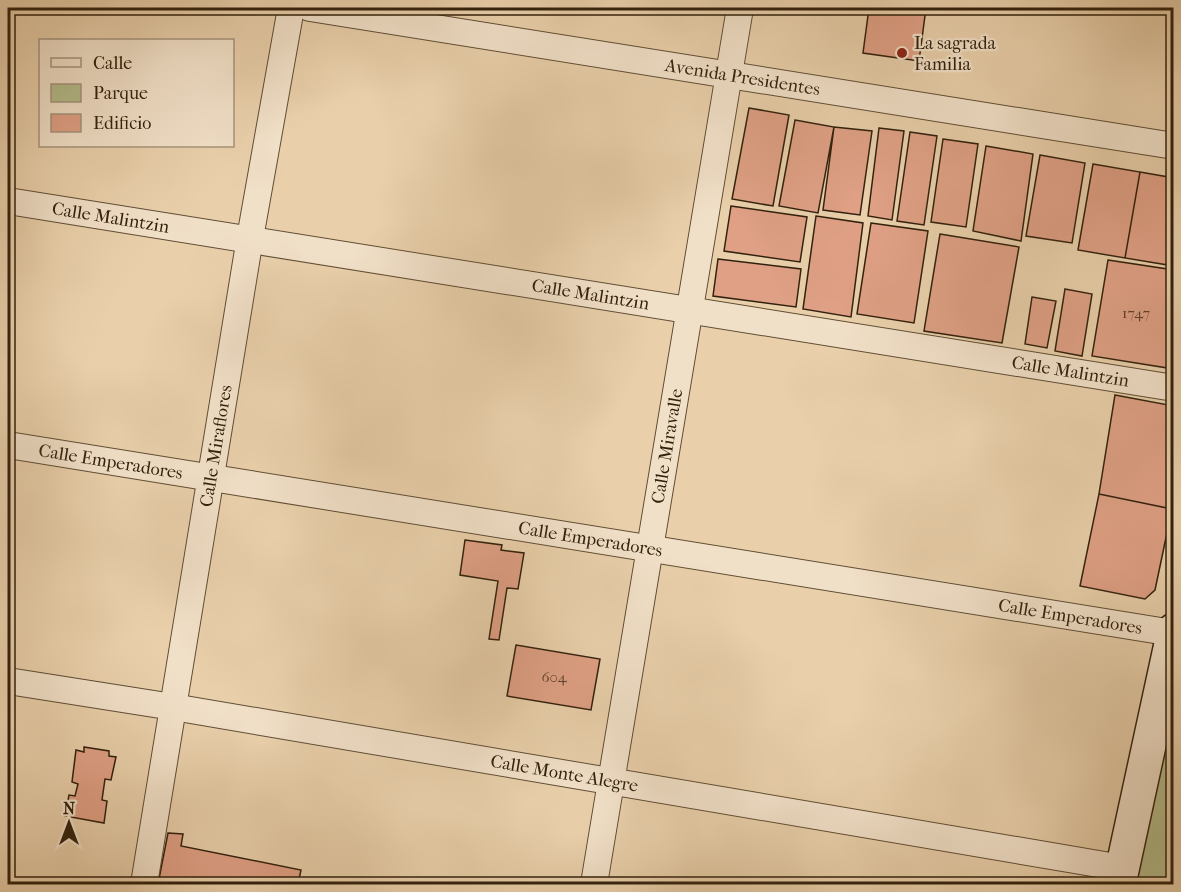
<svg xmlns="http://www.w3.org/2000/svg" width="1181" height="892" font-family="'IM FELL French Canon',serif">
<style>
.green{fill:#b4bc8b;stroke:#736e4c;stroke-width:1.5}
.building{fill:#dfa085;stroke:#32210d;stroke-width:1.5}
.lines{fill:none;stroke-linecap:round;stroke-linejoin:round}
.minor-casing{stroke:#604d34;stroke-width:28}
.secondary-casing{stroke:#32210d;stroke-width:36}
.minor{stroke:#f1e0c8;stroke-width:26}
.secondary{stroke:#f1e0c8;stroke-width:33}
.poi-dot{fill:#8f2418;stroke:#f1e0c8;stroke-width:2}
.labels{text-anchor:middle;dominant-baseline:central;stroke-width:4.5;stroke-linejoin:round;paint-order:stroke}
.number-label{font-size:15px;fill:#5d412b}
.poi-label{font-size:18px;fill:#32210d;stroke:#f1e0c8;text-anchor:start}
.street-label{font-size:18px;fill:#32210d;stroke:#f1e0c8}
</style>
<rect width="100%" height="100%" fill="#e9d0ab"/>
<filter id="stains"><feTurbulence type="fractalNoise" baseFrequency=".00333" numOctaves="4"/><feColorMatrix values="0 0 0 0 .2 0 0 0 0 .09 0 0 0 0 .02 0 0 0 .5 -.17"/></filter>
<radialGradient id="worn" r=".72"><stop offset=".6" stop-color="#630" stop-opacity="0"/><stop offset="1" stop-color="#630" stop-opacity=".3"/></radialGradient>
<path class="green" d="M1173,663v221h-47z"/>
<path class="building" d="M869,8h57l-7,53 -56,-8z
M749,108l40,7 -16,91 -41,-7z
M795,120l39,7 -16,86 -39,-7z
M834,127l38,4 -12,84 -37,-5z
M879,128l25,3 -12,89 -24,-4z
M910,132l27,4 -13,89 -27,-4z
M943,139l35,5 -12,83 -35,-5z
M986,146l47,8 -12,87 -48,-10z
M1040,155l45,8 -13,80 -46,-7z
M1093,164l47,8 -15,86 -47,-8z
M1140,172l34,6v88l-49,-8z
M731,206l76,11 -7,45 -76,-11z
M816,216l47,7 -12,94 -48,-8z
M871,223l57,8 -14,92 -57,-9z
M940,234l79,13 -17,96 -78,-12z
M718,259l83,10 -5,38 -83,-11z
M1108,260l66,10v99l-82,-13z
M1065,289l27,5 -10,62 -27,-5z
M1032,297l24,4 -9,47 -22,-4z
M1115,395l59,11 -2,103 -73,-15z
M1099,494l73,15 -17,81 -10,9 -65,-13z
M465,540l37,5 -1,5 23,3 -6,36 -11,-1 -8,52 -10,-1 9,-58 -38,-6z
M516,645l84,14 -9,51 -84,-14z
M84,747l25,4v5l7,1 -5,23 -6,-1 -3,21 5,1 -3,22 -39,-7 4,-21 6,1 3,-12 -6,-2 4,-32 8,2z
M168,833l15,1 -2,12 120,24 -3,14h-140z"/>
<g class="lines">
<g class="minor-casing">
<g id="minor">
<path id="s1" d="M310,8l864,138"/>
<path id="s2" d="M8,201l1166,187"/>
<path id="s3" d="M8,445l1165,188"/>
<path id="s4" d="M8,681l165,26 949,161"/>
<path id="s5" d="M144,884l106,-646 41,-230"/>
<path id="s6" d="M594,884l146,-876"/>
</g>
</g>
<g class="secondary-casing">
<path id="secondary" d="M1119,884l55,-254"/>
</g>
<use href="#minor" class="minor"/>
<use href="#secondary" class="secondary"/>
</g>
<circle class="poi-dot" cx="902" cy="53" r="6"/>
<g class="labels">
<g class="number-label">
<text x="1136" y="313">1747</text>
<text x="554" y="677">604</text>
</g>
<g class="poi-label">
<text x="914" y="43">La sagrada<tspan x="914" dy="21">Familia</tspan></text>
</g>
<g class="street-label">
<text stroke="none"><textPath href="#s1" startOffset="438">Avenida Presidentes</textPath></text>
<text stroke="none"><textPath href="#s2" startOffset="104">Calle Malintzin</textPath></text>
<text stroke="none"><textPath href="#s2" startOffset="590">Calle Malintzin</textPath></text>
<text stroke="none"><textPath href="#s2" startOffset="1076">Calle Malintzin</textPath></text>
<text stroke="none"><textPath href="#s5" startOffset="444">Calle Miraflores</textPath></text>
<text stroke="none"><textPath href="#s6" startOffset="444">Calle Miravalle</textPath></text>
<text stroke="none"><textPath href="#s3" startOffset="104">Calle Emperadores</textPath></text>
<text stroke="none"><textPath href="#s3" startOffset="590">Calle Emperadores</textPath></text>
<text stroke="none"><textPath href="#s3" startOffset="1076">Calle Emperadores</textPath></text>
<text stroke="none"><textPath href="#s4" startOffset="564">Calle Monte Alegre</textPath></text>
</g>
</g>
<rect width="1181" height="892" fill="none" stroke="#e9d0ab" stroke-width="30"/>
<rect x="9" y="9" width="1163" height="874" fill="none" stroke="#32210d" stroke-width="3"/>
<rect x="15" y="15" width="1151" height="862" fill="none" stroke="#32210d" stroke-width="1.5"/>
<rect x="39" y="39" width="195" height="108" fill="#f1e0c8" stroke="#a5947d" stroke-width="1.5"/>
<rect x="51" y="58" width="30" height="9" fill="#f1e0c8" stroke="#a5947d" stroke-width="1.5"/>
<text x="93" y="69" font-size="18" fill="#32210d">Calle</text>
<rect x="51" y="84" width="30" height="18" fill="#b4bc8b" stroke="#a5947d" stroke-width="1.5"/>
<text x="93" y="99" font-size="18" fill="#32210d">Parque</text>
<rect x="51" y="114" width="30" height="18" fill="#dfa085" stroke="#a5947d" stroke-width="1.5"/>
<text x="93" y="129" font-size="18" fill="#32210d">Edificio</text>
<g transform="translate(69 823)" stroke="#f1e0c8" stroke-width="4.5" paint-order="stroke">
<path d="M0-4.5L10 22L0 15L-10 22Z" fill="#32210d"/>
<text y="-9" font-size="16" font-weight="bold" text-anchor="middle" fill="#32210d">N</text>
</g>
<rect width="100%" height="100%" filter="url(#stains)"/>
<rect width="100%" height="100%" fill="url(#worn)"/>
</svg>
